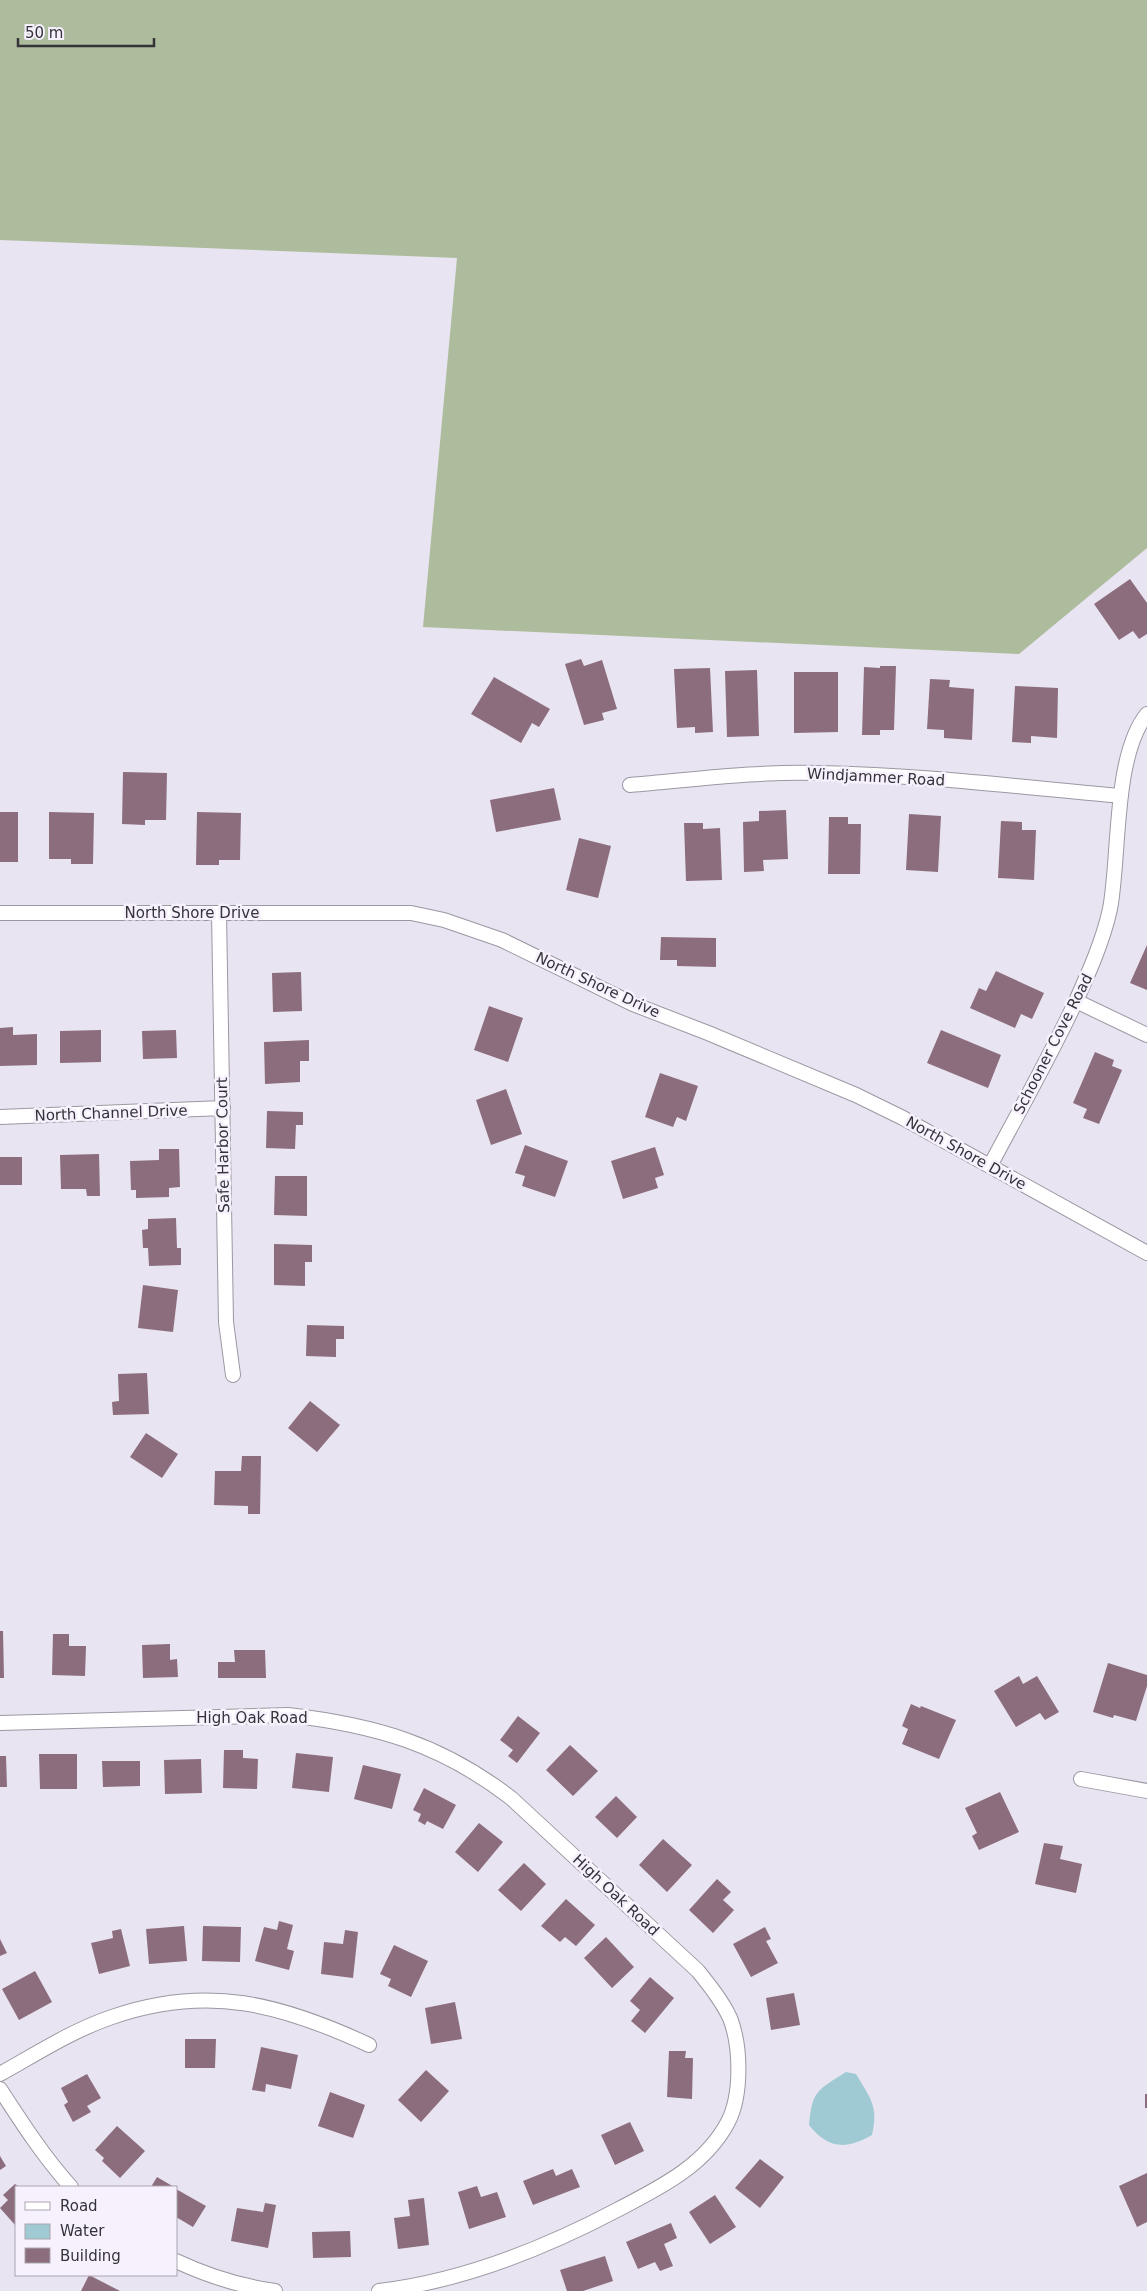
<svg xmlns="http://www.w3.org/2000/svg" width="1147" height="2291" font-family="'DejaVu Sans',sans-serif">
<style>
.forest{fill:#adbc9c}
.water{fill:#a0cad3}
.building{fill:#8c6d7d}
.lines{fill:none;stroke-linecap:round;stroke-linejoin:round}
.minor-casing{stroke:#9c97a2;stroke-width:16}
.minor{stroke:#fff;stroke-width:14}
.labels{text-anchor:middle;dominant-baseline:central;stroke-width:5;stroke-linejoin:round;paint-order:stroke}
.street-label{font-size:15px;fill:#353338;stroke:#f7f1fe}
</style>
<rect width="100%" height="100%" fill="#e9e4f1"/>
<path class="forest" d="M0,0h1147v548l-128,106 -596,-27 34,-369 -457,-18z"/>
<path class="water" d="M846,2072l10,2c14,24 23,32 16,61 -26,15 -44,14 -63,-10 3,-35 9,-35 37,-53z"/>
<path class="building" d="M1130,579l17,24v31l-8,5 -6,-8 -14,9 -25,-36z
M581,659l3,7 18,-6 15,49 -15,4 2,7 -20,5 -19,-61z
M880,666h16l-2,64h-14v5h-18l2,-68 16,1z
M710,668l3,64 -18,1v-6l-18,1 -3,-59z
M757,670l2,66 -32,1 -2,-66z
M794,672h44v60l-44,1z
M494,677l56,32 -11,18 -7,-4 -11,20 -50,-29z
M930,679l20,1 -1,7 25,2 -2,51 -28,-2v-8l-17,-1z
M1015,686l43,2 -1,50 -26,-2v7l-19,-1z
M123,772l44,1 -1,47h-21v5l-23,-1z
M554,788l7,32 -65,12 -6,-32z
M786,810l2,49 -25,1 1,11 -20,1 -1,-50 16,-1v-10z
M0,812h18v50h-18z
M49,812l45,1 -1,51h-22v-5h-22z
M197,812l44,1 -1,47h-21v5h-23z
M909,814l32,2 -3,56 -32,-2z
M829,817h19v7h13l-1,50h-32z
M1001,821l21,1v8h14l-2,50 -36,-2z
M684,823h19v6l17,-1 2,52 -36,1z
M579,838l32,8 -13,52 -32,-8z
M661,937l55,1v29l-39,-1v-6h-17z
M1147,945v45l-17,-7z
M996,971l48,22 -12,26 -11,-5 -6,14 -45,-20 9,-20 7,3z
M301,972l1,39 -29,1 -1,-39z
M489,1006l34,12 -15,44 -34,-12z
M13,1027v8l24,-1v31l-37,1v-38z
M101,1030v32l-41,1v-32z
M176,1030l1,28 -34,1 -1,-28z
M941,1030l60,25 -13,33 -61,-25z
M309,1040v21h-9v21l-35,2 -1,-42z
M1095,1052l19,8 -2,6 10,4 -23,54 -16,-6 4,-9 -14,-6z
M660,1073l38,13 -12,35 -9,-4 -4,10 -28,-10z
M506,1089l16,45 -31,11 -15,-45z
M267,1111l36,1v13h-7l-1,24 -29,-1z
M525,1145l43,16 -13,36 -33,-11 3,-10 -10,-3z
M655,1147l9,28 -9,3 3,10 -35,11 -12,-38z
M159,1149h20l1,38 -11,1v9l-33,1v-8h-5l-1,-29 29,-1z
M99,1154l1,42h-13l-1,-7h-25l-1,-34z
M0,1157h22v28h-22z
M275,1176h32v40l-33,-1z
M176,1218l1,30h4v17l-32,1 -1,-18h-5l-1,-18 6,-1v-10z
M274,1244l38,1v17h-7v24l-31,-1z
M143,1285l35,5 -5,42 -35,-4z
M307,1325l37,1v13h-8v18l-30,-1z
M147,1373l2,41 -36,1 -1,-13 7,-1 -1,-27z
M310,1401l30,24 -23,27 -29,-24z
M146,1433l32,21 -16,24 -32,-21z
M242,1456h19l-1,58h-12v-8l-34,-1 1,-34h26z
M0,1631h3l1,47h-4z
M53,1634h16v12h17l-1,30 -33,-1z
M170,1644v16l7,-1 1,18 -35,1 -1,-33z
M234,1650h31l1,28h-48v-16h17z
M1108,1663l39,12v11l-11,35 -22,-6 -1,3 -20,-6z
M1019,1676l4,8 14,-8 22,36 -14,8 -5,-7 -24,14 -22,-36z
M911,1704l9,4 1,-2 35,14 -17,39 -37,-15 6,-15 -6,-3z
M518,1716l22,17 -23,30 -9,-7 5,-6 -13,-10z
M570,1745l28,26 -25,25 -27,-26z
M224,1750h19v8l15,1 -1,30 -34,-1z
M296,1753l37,4 -4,35 -37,-4z
M39,1754h38v35h-37z
M0,1756h6l1,31h-7z
M201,1759l1,34 -37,1 -1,-34z
M102,1761h38v25l-37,1z
M363,1765l38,9 -9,35 -38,-10z
M424,1788l32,17 -13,24 -16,-8 -2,4 -7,-4 3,-7 -8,-4z
M1000,1792l19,40 -40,18 -7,-14 5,-3 -12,-25z
M616,1796l21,21 -20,21 -22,-21z
M479,1823l24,19 -25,30 -23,-20z
M663,1839l29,26 -25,27 -28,-27z
M1044,1843l19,3 -3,13 22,5 -6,29 -41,-9z
M524,1863l22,21 -25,27 -23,-21z
M717,1879l14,13 -8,8 11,10 -21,23 -24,-23z
M566,1899l29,26 -19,21 -11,-9 -5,5 -19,-16z
M279,1921l14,4 -6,24 7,2 -5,19 -34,-9 9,-34 13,3z
M184,1926l3,35 -38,3 -3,-35z
M203,1926l38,1 -1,35 -38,-1z
M765,1927l6,12 -5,2 12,22 -27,14 -18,-33z
M121,1929l9,37 -31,8 -8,-31 22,-5 -1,-7z
M345,1930l13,2 -5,46 -32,-4 3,-32 19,2z
M606,1937l28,30 -22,21 -28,-30z
M0,1939l7,14 -7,3z
M394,1945l34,16 -17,36 -23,-11 3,-7 -11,-5z
M35,1971l17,31 -33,18 -17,-31z
M650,1977l24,21 -29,35 -14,-12 9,-11 -10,-9z
M794,1993l6,32 -29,5 -5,-32z
M455,2002l7,37 -31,5 -6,-36z
M185,2039h31l-1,29h-30z
M261,2047l37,8 -7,34 -25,-5 -1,8 -13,-2z
M669,2051h17l-1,7h8l-1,41 -25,-2z
M426,2070l23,21 -28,31 -23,-22z
M87,2074l14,24 -14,8 4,6 -18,10 -9,-17 4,-3 -7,-14z
M330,2092l35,13 -12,33 -35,-12z
M1145,2094h2v14h-2z
M630,2122l14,29 -29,14 -14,-30z
M117,2126l28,25 -25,27 -18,-17 2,-3 -9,-8z
M0,2156l6,10 -6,4z
M760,2159l24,18 -24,31 -25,-20z
M553,2169l3,7 16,-7 8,18 -47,18 -10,-24z
M1147,2173v49l-10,5 -18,-41z
M157,2177l17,10h-23z
M15,2184l4,3h-3v39l-16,-18 8,-8 -5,-5z
M477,2186l4,11 16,-5 9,25 -37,12 -11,-37z
M176,2189l30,17 -13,21 -17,-10z
M715,2195l21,32 -26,17 -21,-32z
M424,2198l5,47 -31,4 -4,-31 16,-2 -2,-16z
M265,2203l11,2 -8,43 -37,-7 6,-33 26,4z
M671,2223l6,15 -13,6 9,22 -13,5 -5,-9 -17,7 -12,-27z
M350,2231l1,26 -38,1 -1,-26z
M605,2256l8,25 -30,10h-16l-7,-21z
M89,2275l31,16h-39z"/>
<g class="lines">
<g class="minor-casing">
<path id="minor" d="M630,785c62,-5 126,-14 189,-12 101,2 202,14 302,23
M0,913h411l33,7 58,20 131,64 75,29 148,62 47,23 244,135
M219,913l7,409 7,53
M1076,1001l71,34
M0,1117l223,-9
M990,1166c29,-55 60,-109 86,-165 13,-29 27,-60 34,-92 10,-53 3,-153 37,-195
M0,1723l288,-8c87,10 153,29 223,83l187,173c12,15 24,30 32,47 11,28 12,77 -2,104 -23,44 -69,66 -111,88 -74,39 -154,71 -238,81
M1081,1779l66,12
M0,2074c36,-20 73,-44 112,-57 96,-33 169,-13 257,28
M0,2089c22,34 44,68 71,98
M176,2261c32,15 64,25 99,30"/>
</g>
<use href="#minor" class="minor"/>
</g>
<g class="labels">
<g class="street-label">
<text transform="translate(876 777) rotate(3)">Windjammer Road</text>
<text x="192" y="913">North Shore Drive</text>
<text transform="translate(598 985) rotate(25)">North Shore Drive</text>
<text transform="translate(1053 1044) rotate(-63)">Schooner Cove Road</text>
<text transform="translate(111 1113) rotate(-2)">North Channel Drive</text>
<text transform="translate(223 1145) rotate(-91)">Safe Harbor Court</text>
<text transform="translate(966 1153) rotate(29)">North Shore Drive</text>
<text x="252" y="1718">High Oak Road</text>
<text transform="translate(616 1895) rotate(43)">High Oak Road</text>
</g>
</g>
<rect x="15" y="2186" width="162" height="90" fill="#f7f1fe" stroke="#a9a5af"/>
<rect x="25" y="2202" width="25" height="8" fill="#ffffff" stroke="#a9a5af"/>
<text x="60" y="2211" font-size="15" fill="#353338">Road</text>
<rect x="25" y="2224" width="25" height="15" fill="#a0cad3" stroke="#a9a5af"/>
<text x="60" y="2236" font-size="15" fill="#353338">Water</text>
<rect x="25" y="2248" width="25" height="15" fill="#8c6d7d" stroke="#a9a5af"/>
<text x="60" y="2261" font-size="15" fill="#353338">Building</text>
<path d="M18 38v8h136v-8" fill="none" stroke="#353338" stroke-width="2.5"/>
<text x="25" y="38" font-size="15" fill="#353338" stroke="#f7f1fe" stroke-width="4" paint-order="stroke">50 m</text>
</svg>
